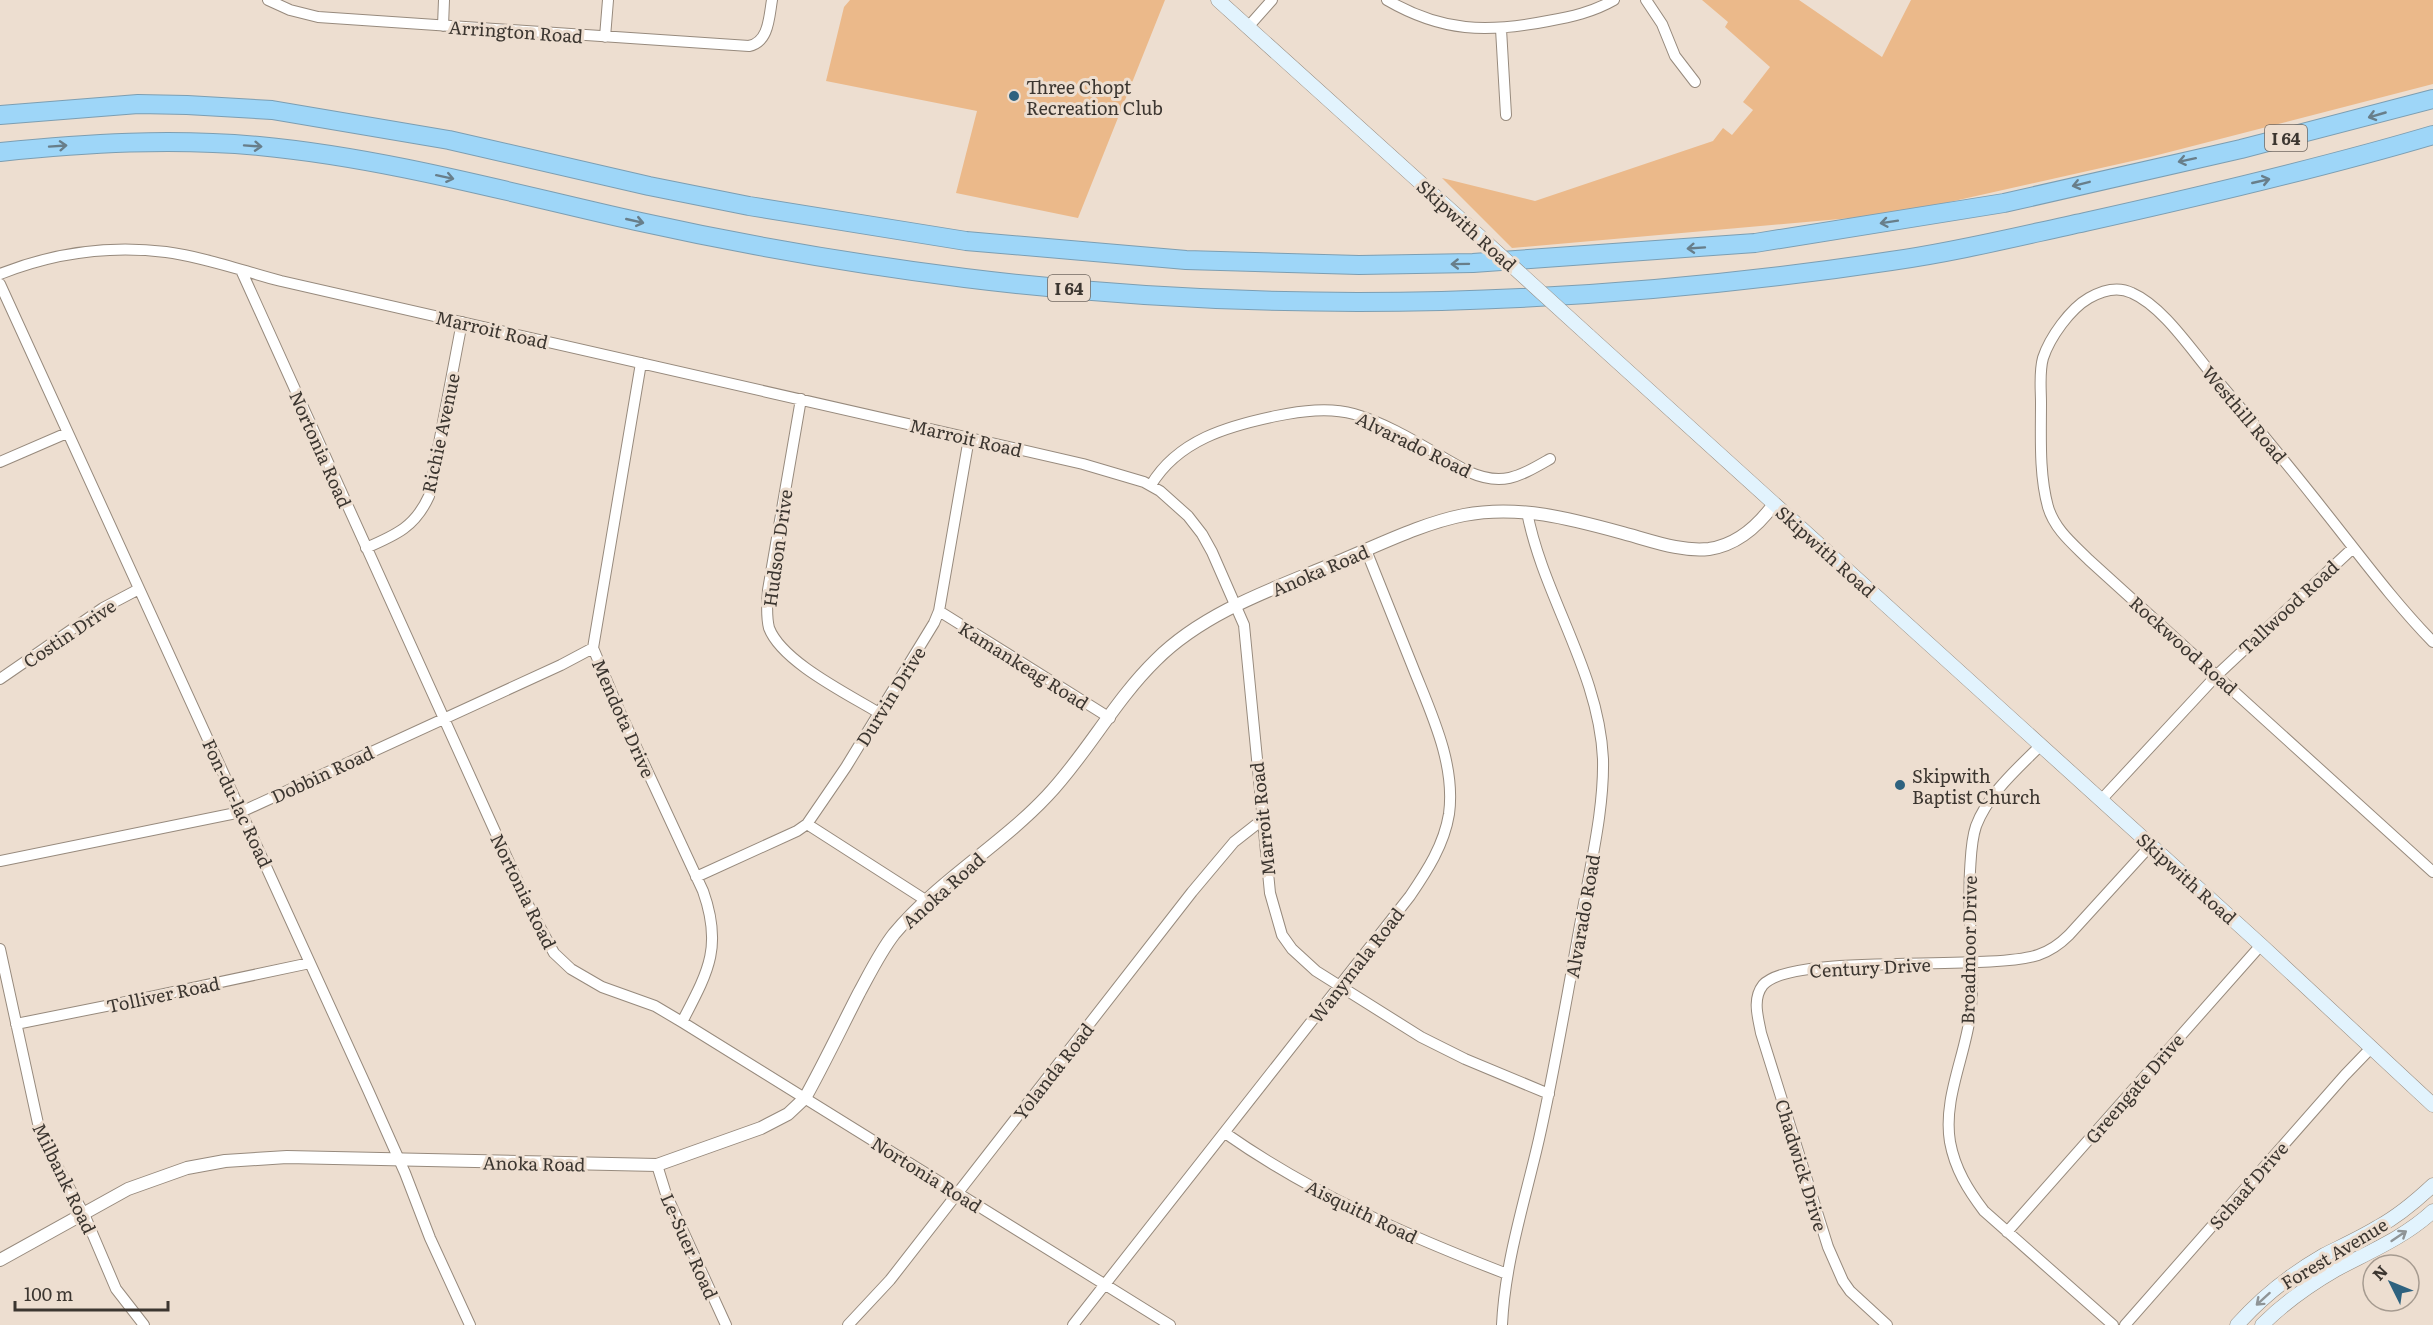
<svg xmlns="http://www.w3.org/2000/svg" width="2433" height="1325" font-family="Literata,serif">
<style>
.green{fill:#ebb98a}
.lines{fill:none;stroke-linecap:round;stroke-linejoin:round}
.minor-casing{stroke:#978a7d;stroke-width:12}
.tertiary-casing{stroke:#978a7d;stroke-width:14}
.secondary-casing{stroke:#978a7d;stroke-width:15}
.motorway-casing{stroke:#7c9eb2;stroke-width:20}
.minor{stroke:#fff;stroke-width:10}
.tertiary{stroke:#fff;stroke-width:12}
.secondary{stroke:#e2f3fd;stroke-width:14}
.motorway{stroke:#9ed6f8;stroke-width:18}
.secondary-bridge-casing{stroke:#978a7d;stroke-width:15;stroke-linecap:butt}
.secondary-bridge{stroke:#e2f3fd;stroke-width:14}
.oneway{stroke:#687e8a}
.oneway2{stroke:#8f9496}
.poi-dot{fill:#2e627f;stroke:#edded0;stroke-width:2}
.labels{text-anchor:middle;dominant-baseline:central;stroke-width:6;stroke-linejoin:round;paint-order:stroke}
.shield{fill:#edded0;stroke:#716860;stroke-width:1.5}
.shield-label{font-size:16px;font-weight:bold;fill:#3c3630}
.street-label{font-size:18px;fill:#3c3630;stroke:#edded0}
.poi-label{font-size:18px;fill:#3c3630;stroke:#edded0;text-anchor:start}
</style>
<rect width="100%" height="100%" fill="#edded0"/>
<path class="green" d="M850,0h315l-87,218 -122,-25 21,-82 -151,-30 18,-74z
M1702,0h97l83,57 29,-57h522v84l-283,73 -254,57 -384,34 -70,-70 93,23 178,-60 10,-13 9,7 21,-25 -10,-8 27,-35 -45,-40 3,-5z"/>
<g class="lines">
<g class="minor-casing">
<path id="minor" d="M268,0l22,10 28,7 431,29c20,-4 20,-29 23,-46
M1387,0c55,32 100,33 161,21 23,-4 45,-9 66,-21
M1646,0l16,24 13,32 20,26
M443,26l1,-26
M1248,27l24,-27
M1501,29l5,86
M605,37l3,-37
M241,270l290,641 23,42 17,16 31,18 53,19 27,16 488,303
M0,274c53,-21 109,-29 166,-22 38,5 77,19 115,29l802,183 61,18 16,9 28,25 14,18 10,18 32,73 26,268 12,42 10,14 24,22 105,66 44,22 84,35
M0,284l368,806 37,83 25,65 40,87
M641,363l-48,285 26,62 84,181c20,56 5,81 -21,131
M801,399l-33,191c-1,12 -2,26 1,38 13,34 79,66 110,85
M0,462l67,-29
M1151,485c27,-45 77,-59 125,-69 25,-5 53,-9 78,-2 39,11 79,39 115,58 34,15 51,4 81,-13
M366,548c30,-13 49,-21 63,-52l33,-174
M939,611l171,107
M2433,642c-39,-40 -72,-85 -107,-129 -37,-47 -76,-94 -115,-140 -21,-25 -49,-67 -79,-80 -14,-7 -29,-3 -43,5 -19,11 -39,39 -46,60 -4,14 -2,31 -2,45 0,34 -2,71 7,104 7,23 25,37 41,53l344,312
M0,679l103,-71 36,-19
M2041,745c-24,24 -53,49 -65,81 -5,15 -5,30 -6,45 -3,49 6,98 0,146 -6,42 -27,83 -20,125 5,27 18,48 34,69l129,114
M2101,800l116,-125 136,-127
M807,824l120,77
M0,861l241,-49 320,-147 32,-17
M696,877l101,-46 10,-7 39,-57 88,-144 5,-12 30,-173
M0,949l39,179 10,24 35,62 32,75 28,36
M16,1024l125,-25 169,-36
M1225,1133c87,61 183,103 282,141
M657,1165l9,29 60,131
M2007,1232l254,-287
M848,1325l42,-45 302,-388 42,-50 28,-22
M1073,1325l337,-429c17,-25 34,-51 39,-82 7,-51 -19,-103 -37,-149 -15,-38 -31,-77 -46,-115
M1502,1325c3,-64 23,-124 37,-186 18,-80 31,-161 46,-241 8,-45 19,-93 18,-139 -4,-88 -60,-163 -76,-247
M1887,1325l-37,-34 -7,-10 -15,-34 -67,-214c-3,-16 -9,-34 2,-48 29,-33 222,-13 275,-30 12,-4 22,-11 31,-20l82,-90
M2125,1325l220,-250 27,-28"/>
</g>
<g class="tertiary-casing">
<path id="tertiary" d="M0,1260l128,-71 59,-21 38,-7 62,-4 370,8 104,-37 27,-14 17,-16c19,-34 36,-70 54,-105 11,-20 21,-41 35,-59 44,-53 106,-88 153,-138 40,-42 67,-95 109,-136 51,-51 126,-74 191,-102 38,-16 77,-35 117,-43 57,-11 111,5 166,20 25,7 53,17 79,14 28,-4 49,-23 65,-45"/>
</g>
<g class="secondary-casing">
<path id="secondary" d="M1218,0l248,224
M1588,335l673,610 172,160
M2237,1325c25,-28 54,-51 87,-70 18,-9 36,-17 54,-28 20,-11 38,-26 55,-42
M2262,1325c22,-22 49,-41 75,-56 34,-18 68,-32 96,-58"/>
</g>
<g class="motorway-casing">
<path id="motorway" d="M0,115l138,-11 49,1 85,5 177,30 200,46 100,20 217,35 220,19 173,5 114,-2 282,-20 249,-40 237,-54 192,-50
M0,152c87,-9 172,-14 259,-6 127,12 252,47 377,75 108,24 219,43 329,57 307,38 620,29 926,-17 65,-9 129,-25 194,-39 117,-26 233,-53 348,-87"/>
</g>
<use href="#minor" class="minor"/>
<use href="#tertiary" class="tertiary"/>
<use href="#secondary" class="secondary"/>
<use href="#motorway" class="motorway"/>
<g class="secondary-bridge-casing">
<path id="secondary-bridge" d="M1466,224l122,111"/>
</g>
<use href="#secondary-bridge" class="secondary-bridge"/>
</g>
<defs><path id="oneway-shaft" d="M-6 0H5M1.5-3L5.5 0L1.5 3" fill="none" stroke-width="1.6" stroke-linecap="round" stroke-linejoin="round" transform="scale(1.5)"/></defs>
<g class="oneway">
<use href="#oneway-shaft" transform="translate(2377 115) rotate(164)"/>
<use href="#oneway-shaft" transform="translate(58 146) rotate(-4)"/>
<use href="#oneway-shaft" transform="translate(253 146) rotate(4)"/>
<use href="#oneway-shaft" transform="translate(2187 160) rotate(168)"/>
<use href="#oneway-shaft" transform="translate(445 177) rotate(12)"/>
<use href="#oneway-shaft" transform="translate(2261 181) rotate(-13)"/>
<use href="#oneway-shaft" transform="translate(2081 184) rotate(166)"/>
<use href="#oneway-shaft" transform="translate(635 221) rotate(13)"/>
<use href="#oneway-shaft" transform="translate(1889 222) rotate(171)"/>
<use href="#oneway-shaft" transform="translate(1696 248) rotate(176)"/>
<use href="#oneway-shaft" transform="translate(1460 264) rotate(179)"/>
</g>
<g class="oneway2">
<use href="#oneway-shaft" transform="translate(2399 1236) rotate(-34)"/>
<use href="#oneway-shaft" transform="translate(2263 1299) rotate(138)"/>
</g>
<g class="poi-dot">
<circle cx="1014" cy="96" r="6"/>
<circle cx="1900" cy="785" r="6"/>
</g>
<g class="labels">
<g class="shield">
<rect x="2265" y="125" width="42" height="26" rx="4.5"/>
<rect x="1048" y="275" width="42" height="26" rx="4.5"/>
</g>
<g class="shield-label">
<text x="2286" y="138">I 64</text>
<text x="1069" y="288">I 64</text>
</g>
<g class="street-label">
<text transform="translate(516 31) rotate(4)">Arrington Road</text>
<text transform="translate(1467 225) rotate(42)">Skipwith Road</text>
<text transform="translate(492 329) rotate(13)">Marroit Road</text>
<text transform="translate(2245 414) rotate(50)">Westhill Road</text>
<text transform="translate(440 433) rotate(-78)">Richie Avenue</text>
<text transform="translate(966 437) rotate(13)">Marroit Road</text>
<text transform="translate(1414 444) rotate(26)">Alvarado Road</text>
<text transform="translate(321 449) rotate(66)">Nortonia Road</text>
<text transform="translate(777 548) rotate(-82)">Hudson Drive</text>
<text transform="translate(1826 551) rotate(42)">Skipwith Road</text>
<text transform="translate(1320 570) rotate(-23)">Anoka Road</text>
<text transform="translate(2288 607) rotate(-43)">Tallwood Road</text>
<text transform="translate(69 633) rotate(-34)">Costin Drive</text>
<text transform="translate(2184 645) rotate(42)">Rockwood Road</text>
<text transform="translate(1024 665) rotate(32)">Kamankeag Road</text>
<text transform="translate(890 696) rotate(-58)">Durvin Drive</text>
<text transform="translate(624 718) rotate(66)">Mendota Drive</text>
<text transform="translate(322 774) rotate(-25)">Dobbin Road</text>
<text transform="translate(238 803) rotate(65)">Fon-du-lac Road</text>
<text transform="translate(1262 819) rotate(-96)">Marroit Road</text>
<text transform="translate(2187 878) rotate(42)">Skipwith Road</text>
<text transform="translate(943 890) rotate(-42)">Anoka Road</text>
<text transform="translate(524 891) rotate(64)">Nortonia Road</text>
<text transform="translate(1582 916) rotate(-80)">Alvarado Road</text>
<text transform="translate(1968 950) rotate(-89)">Broadmoor Drive</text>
<text transform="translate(1356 965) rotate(-52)">Wanymala Road</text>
<text transform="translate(1870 967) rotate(-3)">Century Drive</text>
<text transform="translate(163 994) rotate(-12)">Tolliver Road</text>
<text transform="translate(1053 1071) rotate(-52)">Yolanda Road</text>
<text transform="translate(2134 1088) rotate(-49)">Greengate Drive</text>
<text transform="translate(534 1163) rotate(1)">Anoka Road</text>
<text transform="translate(1802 1165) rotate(73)">Chadwick Drive</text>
<text transform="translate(927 1174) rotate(32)">Nortonia Road</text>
<text transform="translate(65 1178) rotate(64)">Milbank Road</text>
<text transform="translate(2248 1185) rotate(-49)">Schaaf Drive</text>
<text transform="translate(1362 1211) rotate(26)">Aisquith Road</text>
<text transform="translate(690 1246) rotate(66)">Le-Suer Road</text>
<text transform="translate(2334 1253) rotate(-31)">Forest Avenue</text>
</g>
<g class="poi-label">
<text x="1026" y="86">Three Chopt<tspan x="1026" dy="21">Recreation Club</tspan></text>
<text x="1912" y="775">Skipwith<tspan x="1912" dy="21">Baptist Church</tspan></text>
</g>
</g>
<g transform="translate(2391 1283) rotate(313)"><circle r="28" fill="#edded0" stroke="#a69b90" stroke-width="1.5"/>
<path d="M0-4.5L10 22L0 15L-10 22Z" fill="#2e627f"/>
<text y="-9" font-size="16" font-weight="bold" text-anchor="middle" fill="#3c3630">N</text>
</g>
<path d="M15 1301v9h153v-9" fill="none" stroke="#3c3630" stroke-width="3"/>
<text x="24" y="1301" font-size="18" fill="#3c3630" stroke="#edded0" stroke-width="4.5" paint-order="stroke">100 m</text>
</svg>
